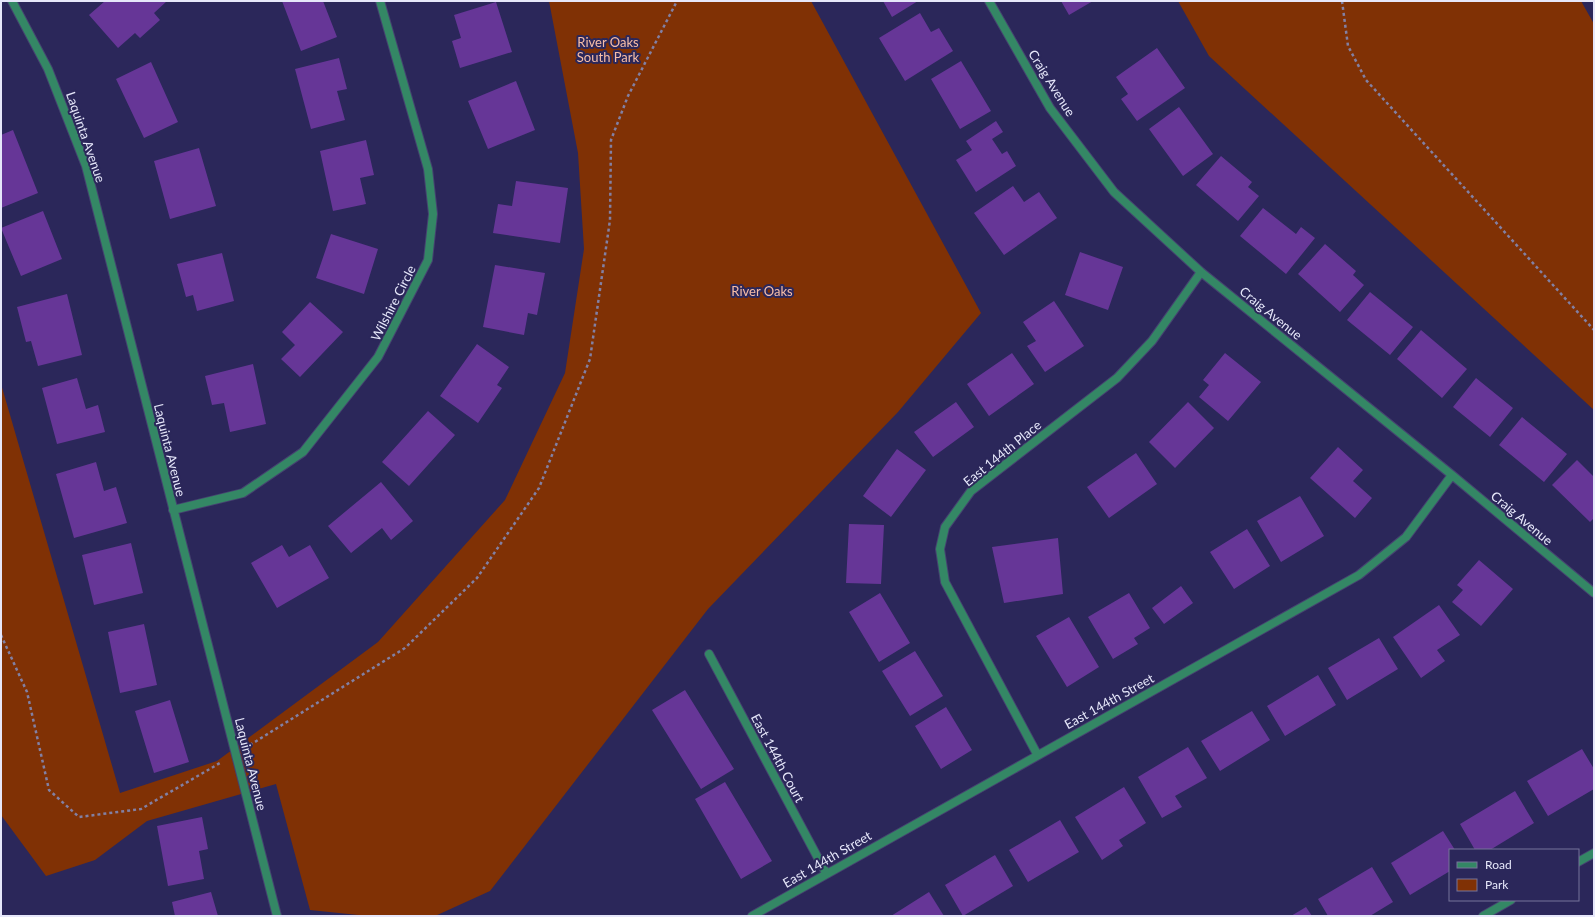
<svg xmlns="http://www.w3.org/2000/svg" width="1595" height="917" font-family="Lato,sans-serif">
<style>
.green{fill:#803105}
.building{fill:#663697}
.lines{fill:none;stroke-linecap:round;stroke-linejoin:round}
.street-casing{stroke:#454270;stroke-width:10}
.path{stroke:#8280a4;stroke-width:2.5;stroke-dasharray:3 3;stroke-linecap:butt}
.street{stroke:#348765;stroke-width:8}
.labels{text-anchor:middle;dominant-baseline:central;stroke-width:4;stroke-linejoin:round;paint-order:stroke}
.park-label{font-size:13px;fill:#f7bea7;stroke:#2b275a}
.street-label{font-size:13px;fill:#e6e7fa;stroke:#2b275a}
</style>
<rect width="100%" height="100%" fill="#2b275a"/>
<path class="green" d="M549,1h262l170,312 -83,99 -190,197 -218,282 -55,25h-67l-58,-6 -34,-126 -129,37 -52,39 -49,16 -45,-61v-431l119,409 97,-32 161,-119 127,-142 60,-127 19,-124 -6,-96z
M1178,1h403l13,23v386l-385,-354z"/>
<path class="building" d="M105,1h62l-13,12 6,7 -20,18 -5,-5 -17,15 -29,-33z
M282,1h41l14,36 -36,14z
M883,1h35l-26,16z
M1061,1h32l-24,14z
M496,2l16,50 -52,16 -8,-27 9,-3 -7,-23z
M920,13l11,19 8,-4 14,23 -48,30 -26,-43z
M1157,48l28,40 -48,33 -16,-22 7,-5 -12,-17z
M339,58l8,31 -10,2 8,29 -34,9 -16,-60z
M961,61l30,50 -31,18 -29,-50z
M151,62l27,60 -34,16 -28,-59z
M516,81l19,49 -47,19 -20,-48z
M1179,107l34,47 -30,22 -34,-47z
M996,121l7,11 -11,7 10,15 5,-3 9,15 -40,26 -20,-32 16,-10 -6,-9z
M13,130l25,63 -37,15v-73z
M366,140l8,35 -14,3 6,26 -33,7 -13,-60z
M199,148l17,58 -46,13 -16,-58z
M1221,156l31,26 -4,5 11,9 -21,25 -42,-36z
M516,181l52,7 -8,55 -67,-10 5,-29 14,2z
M1013,186l11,16 15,-10 18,26 -53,37 -30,-42z
M1263,208l33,26 5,-7 14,11 -29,36 -46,-38z
M43,211l19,48 -41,17 -20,-48z
M331,234l47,15 -14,45 -48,-16z
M1325,244l31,27 -3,4 11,10 -24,27 -42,-38z
M1080,252l43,15 -15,43 -43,-15z
M222,253l12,48 -37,10 -4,-16 -7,2 -9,-33z
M495,265l50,8 -8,42 -9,-2 -4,22 -41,-8z
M1370,292l43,35 -23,28 -43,-35z
M67,294l15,61 -44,11 -7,-25 -5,1 -9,-35z
M1054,301l30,45 -39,26 -18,-26 9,-5 -13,-19z
M310,302l33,30 -43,45 -19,-18 14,-14 -13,-13z
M1421,330l46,39 -25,29 -45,-39z
M477,344l32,23 -12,18 5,3 -24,35 -38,-27z
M1012,353l22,31 -45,32 -22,-32z
M1225,353l36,29 -33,39 -29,-24 10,-12 -6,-5z
M253,364l13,60 -36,8 -6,-29 -12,2 -7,-29z
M77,378l9,31 12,-4 7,27 -48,12 -15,-56z
M1476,378l37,30 -23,29 -37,-30z
M956,402l18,25 -41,30 -19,-25z
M1188,402l26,26 -39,40 -26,-26z
M428,411l27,24 -46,51 -27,-24z
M1522,417l45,37 -23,28 -45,-37z
M1338,447l25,23 -10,11 19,17 -17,20 -45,-40z
M897,449l29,21 -35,47 -28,-21z
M1136,453l21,31 -48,34 -22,-31z
M1577,460l17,17v41l-4,4 -38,-37z
M96,462l8,29 12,-4 11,36 -53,15 -18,-64z
M381,482l32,39 -22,19 -9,-12 -31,25 -23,-27z
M1300,496l24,40 -43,26 -24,-41z
M849,524l35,1 -3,59 -35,-1z
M1247,529l23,37 -36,23 -24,-37z
M1058,538l5,56 -59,9 -12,-56z
M131,543l12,50 -49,12 -12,-50z
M282,545l7,12 21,-12 19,33 -52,30 -26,-45z
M1479,560l34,29 -32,37 -29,-24 11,-12 -6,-5z
M1181,586l12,17 -29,21 -12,-16z
M880,593l30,50 -31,19 -30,-50z
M1129,593l21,35 -16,10 4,6 -25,15 -25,-42z
M1439,605l21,30 -23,15 8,11 -24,17 -28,-41z
M1069,617l30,50 -32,20 -31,-51z
M144,624l13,61 -37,8 -12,-61z
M1379,638l19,31 -51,31 -19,-32z
M915,651l28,45 -33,20 -28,-45z
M1318,675l18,30 -51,31 -18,-30z
M685,690l49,79 -33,20 -49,-79z
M170,700l19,62 -35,11 -19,-62z
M946,707l26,43 -31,19 -26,-43z
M1252,711l18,29 -50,31 -19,-30z
M1188,747l19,31 -32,18 7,11 -20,11 -24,-41z
M1582,749l12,20v20l-46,27 -21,-35z
M725,782l47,79 -31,18 -46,-80z
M1124,787l22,36 -27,17 4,6 -21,14 -27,-43z
M1515,791l19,32 -44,27h-15l-15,-26z
M202,817l6,32 -9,2 5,28 -36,7 -11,-60z
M1060,820l19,32 -51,30 -19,-32z
M1443,831l12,19h-5v21l-40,24 -19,-32z
M995,855l18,31 -50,30 -18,-31z
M1372,867l21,35 -23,14h-42l-10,-17z
M211,892l7,24h-43l-3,-14z
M929,892l15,24h-53z
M1306,907l6,9h-21z"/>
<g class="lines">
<g class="street-casing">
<path id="street" d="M12,1l36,68 38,97 191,750
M989,1l61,107 64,84 87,80 251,203 142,118
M173,510l70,-17 60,-41 75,-95 50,-97 5,-46 -5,-45 -48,-168
M709,654l117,219
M1037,754l-92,-172 -5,-33 5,-22 26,-36 146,-113 35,-37 49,-69
M1578,862l16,-9
M752,916l607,-341 47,-38 46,-62
M1483,916l28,-16"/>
</g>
<path class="path" d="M1342,1l6,45 18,34 228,250
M1,635l26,57 22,98 30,27 62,-8 79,-46
M250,745l155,-97 72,-70 62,-90 51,-129 20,-139 1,-80 17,-44 49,-95"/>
<use href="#street" class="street"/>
</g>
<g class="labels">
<g class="park-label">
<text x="608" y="42">River Oaks<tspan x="608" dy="15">South Park</tspan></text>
<text x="762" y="291">River Oaks</text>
</g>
<g class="street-label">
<text transform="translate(1052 83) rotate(58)">Craig Avenue</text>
<text transform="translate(86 137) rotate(71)">Laquinta Avenue</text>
<text transform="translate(393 303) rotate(-63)">Wilshire Circle</text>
<text transform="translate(1271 313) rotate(39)">Craig Avenue</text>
<text transform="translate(170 450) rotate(76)">Laquinta Avenue</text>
<text transform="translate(1002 453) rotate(-39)">East 144th Place</text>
<text transform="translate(1522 518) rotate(40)">Craig Avenue</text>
<text transform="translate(1109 701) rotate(-29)">East 144th Street</text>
<text transform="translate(778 758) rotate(62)">East 144th Court</text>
<text transform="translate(251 764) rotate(76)">Laquinta Avenue</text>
<text transform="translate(827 859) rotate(-30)">East 144th Street</text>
</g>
</g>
<rect width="1595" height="917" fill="none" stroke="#e6e7fa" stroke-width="4"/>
<rect x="1449" y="849" width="130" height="52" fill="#2b275a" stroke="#76749a"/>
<rect x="1457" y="862" width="20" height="6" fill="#348765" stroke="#76749a"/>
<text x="1485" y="869" font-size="12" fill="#e6e7fa">Road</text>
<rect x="1457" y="879" width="20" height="12" fill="#803105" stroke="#76749a"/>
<text x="1485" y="889" font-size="12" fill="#e6e7fa">Park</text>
</svg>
